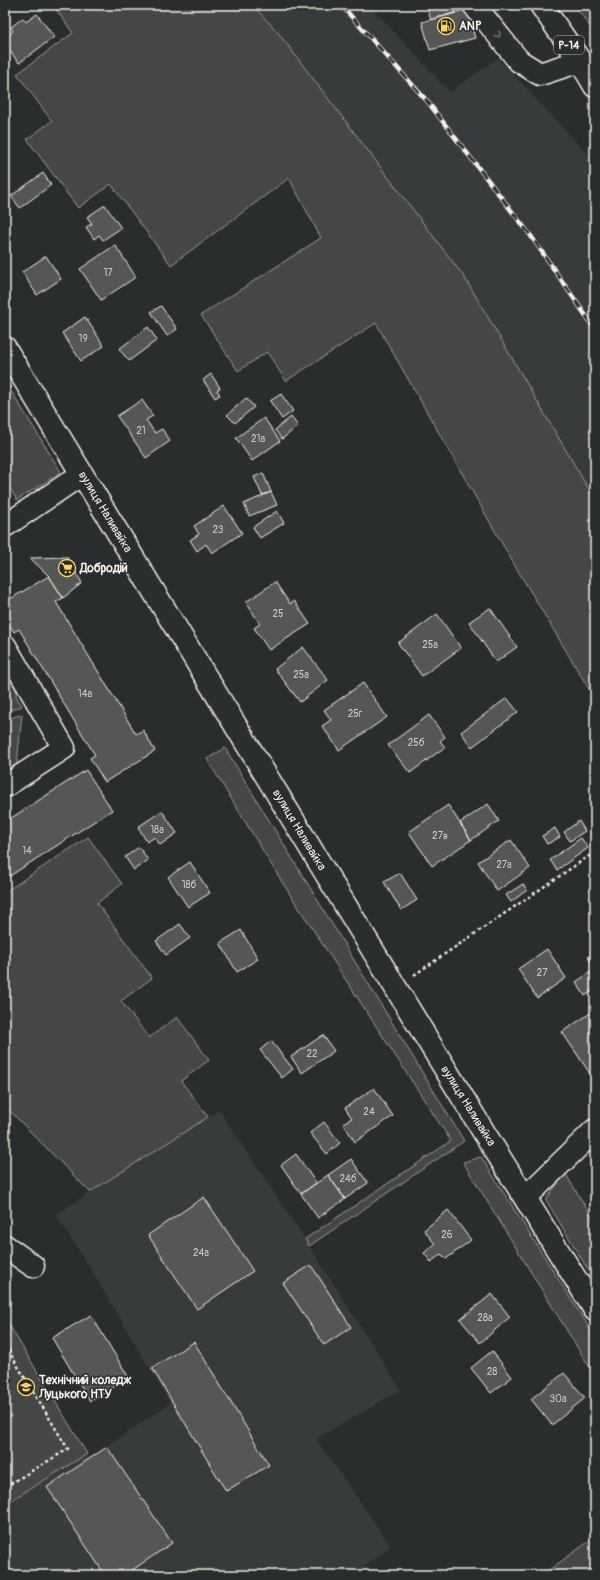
<svg xmlns="http://www.w3.org/2000/svg" width="600" height="1580" font-family="Pangolin,sans-serif">
<style>
.built{fill:#373a3a}
.green{fill:#444645;stroke:#9c9c96}
.building{fill:#555756;stroke:#f4f1e8}
.lines{fill:none;stroke-linecap:round;stroke-linejoin:round}
.minor-casing{stroke:#f4f1e8;stroke-width:25}
.major-casing{stroke:#f4f1e8;stroke-width:25}
.path{stroke:#f4f1e8;stroke-width:2.5;stroke-dasharray:3 3;stroke-linecap:butt}
.minor{stroke:#2a2d2e;stroke-width:22}
.major{stroke:#2a2d2e;stroke-width:22}
.rail-casing{stroke:#f4f1e8;stroke-width:4.5}
.rail{stroke:#2a2d2e;stroke-width:3;stroke-dasharray:9;stroke-linecap:butt}
.oneway{stroke:#71726f}
.labels{text-anchor:middle;dominant-baseline:central;stroke-width:3;stroke-linejoin:round;paint-order:stroke}
.number-label{font-size:10px;fill:#cccac4}
.shield{fill:#2a2d2e;stroke:#b7b6b0;stroke-width:1}
.shield-label{font-size:11px;font-weight:bold;fill:#f4f1e8}
.poi-label{font-size:12px;font-weight:bold;fill:#f4f1e8;stroke:#2a2d2e;text-anchor:start}
.street-label{font-size:12px;fill:#f4f1e8;stroke:#2a2d2e}
</style>
<rect width="100%" height="100%" fill="#2a2d2e"/>
<filter id="ink" filterUnits="userSpaceOnUse"><feTurbulence type="fractalNoise" baseFrequency=".025" numOctaves="2"/><feDisplacementMap in="SourceGraphic" scale="8" xChannelSelector="R" yChannelSelector="G"/><feConvolveMatrix kernelMatrix="1 2 1 2 8 2 1 2 1" color-interpolation-filters="sRGB"/></filter>
<g filter="url(#ink)">
<path class="built" d="M252,5h117l81,87 48,-34 97,104v338l-130,-222 -189,-248z
M219,1110l86,129 96,151 -85,49 75,107 -37,29h-349v-257l84,140 81,-55 -80,-135 -34,-53 34,-23z"/>
<path class="green" d="M53,5h199l24,25 189,248 130,222v199l-84,-140 -135,-236 -90,58 -19,-29 -29,19 -37,-56 120,-77 -32,-60 -118,87 -60,-81 -33,24 -51,-69 25,-18 -35,-47 56,-41z
M574,5h21v28z
M5,381l56,91 -44,28 -12,-20z
M5,658l13,21 -2,17 6,10 -17,6z
M22,714l-5,50 -12,9v-53z
M225,748l239,393 -155,105 -4,-7 146,-98 -169,-259 -75,-123z
M88,837l34,47 -25,19 55,75 -31,23 28,37 28,-21 32,43 -28,21 27,36 -118,75 -85,-86v-214z
M481,1157l114,180v39l-132,-214z
M565,1173l30,49v59l-49,-81z
M5,1318l82,136 -82,50z
M595,1537v38h-53z"/>
<path class="building" d="M426,5h28l2,8 -25,7z
M467,9l8,29 -45,12 -8,-28z
M37,14l17,23 -35,26 -14,-18v-7l8,-7 -2,-4 12,-9 3,4z
M43,173l8,12 -31,23 -9,-12z
M5,187l5,8 -5,3z
M105,205l16,23 -18,12 -4,-5 -5,4 -8,-12 6,-3 -5,-7z
M115,245l21,32 -35,23 -21,-31z
M46,256l15,23 -24,16 -15,-23z
M161,306l16,23 -10,7 -16,-24z
M85,317l19,29 -23,15 -19,-28z
M148,327l9,13 -28,21 -10,-12z
M211,374l9,14 -3,2 3,5 -5,3 -12,-18z
M281,394l12,17 -11,8 -12,-18z
M246,398l8,9 -19,16 -8,-8z
M142,400l11,16 -7,4 9,13 7,-4 8,12 -24,17 -29,-42z
M291,417l7,9 -16,13 -7,-9z
M264,418l16,23 -28,20 -16,-23z
M263,473l8,19 -9,3 -8,-18z
M271,492l6,13 -28,11 -5,-12z
M224,506l18,27 -30,20 -6,-9 -9,7 -7,-11 9,-6 -5,-8z
M277,511l7,12 -24,15 -7,-11z
M67,557l15,26 -19,15 -14,-22 -19,-18z
M49,576l14,22 -7,4 80,132 7,-4 12,21 -50,31 -15,-24 5,-3 -25,-41 -51,-85 -5,3 -9,-14v-16z
M275,582l15,22 4,-3 16,23 -41,26 -15,-22 6,-4 -14,-22z
M490,608l27,39 -21,15 -27,-40z
M437,614l24,34 -39,28 -24,-33z
M303,647l25,33 -28,22 -25,-33z
M363,683l24,34 -48,33 -17,-24 9,-6 -7,-10z
M507,698l11,14 -46,35 -11,-15z
M429,715l16,22 -5,4 5,6 -35,26 -22,-28z
M86,770l26,40 -107,69v-57z
M488,804l11,17 -28,19 -11,-17z
M448,805l23,35 -39,26 -23,-34z
M162,811l15,22 -17,12 -5,-8 -8,5 -9,-15z
M579,821l6,10 -15,10 -6,-9z
M555,828l5,9 -13,7 -5,-8z
M581,838l7,10 -31,22 -7,-10z
M511,840l19,28 -33,23 -19,-29z
M139,847l9,13 -14,10 -9,-13z
M190,862l20,31 -22,14 -20,-30z
M400,873l17,27 -16,10 -17,-28z
M523,884l4,6 -16,12 -5,-7z
M180,924l10,14 -24,17 -10,-14z
M241,930l17,29 -21,13 -17,-29z
M547,949l19,29 -29,20 -19,-29z
M595,952v13l-1,1 -6,-9z
M595,969v20l-10,7 -9,-14z
M592,1012l3,5v64l-33,-49z
M323,1035l11,16 -32,22 -11,-16z
M271,1041l22,28 -11,9 -22,-28z
M374,1088l19,28 -38,26 -12,-19 9,-5 -7,-10z
M324,1122l16,21 -13,11 -17,-21z
M296,1154l20,29 -15,11 -20,-29z
M351,1159l17,24 -23,16 -17,-24z
M328,1175l17,24 -27,19 -17,-24z
M204,1197l49,74 -56,38 -49,-74z
M448,1210l23,30 -25,19 -5,-5 -10,8 -7,-9 11,-9 -11,-14z
M311,1265l40,62 -27,18 -41,-62z
M492,1294l18,23 -30,26 -20,-24z
M91,1315l38,63 -39,23 -38,-63z
M194,1342l75,123 -43,26 -74,-123z
M492,1351l20,26 -21,16 -20,-25z
M564,1373l21,25 -33,27 -21,-26z
M107,1447l65,96 -47,32h-20l-58,-88z"/>
<g class="lines">
<g class="minor-casing">
<path id="minor" d="M474,5l45,56 21,13 40,-13
M5,348l480,786 110,176
M5,526l77,-52
M5,646l59,102 -59,38
M525,1198l70,-68
M5,1246l28,20"/>
</g>
<g class="major-casing">
<path id="major" d="M541,5l39,56 15,25"/>
</g>
<path class="path" d="M414,975l181,-123
M5,1283l6,-4
M5,1345l63,104 -63,38"/>
<use href="#minor" class="minor"/>
<use href="#major" class="major"/>
<g class="rail-casing">
<path id="rail" d="M341,5l86,96 104,135 64,93"/>
</g>
<use href="#rail" class="rail"/>
</g>
<defs><path id="oneway-chevron" d="M-2-3.5L2.5 0L-2 3.5" fill="none" stroke-width="1.6" stroke-linecap="round" stroke-linejoin="round"/></defs>
<use class="oneway" href="#oneway-chevron" transform="translate(498 35) rotate(51)"/>
</g>
<defs>
<g id="fuel-ring" transform="scale(0.9)"><circle r="9.5" fill="#2a2d2e" stroke="#ffd166" stroke-width="1.5"/><path d="M-5.5-6h7V0h2V4h1.3V-2.5L3-4.5l.8-.8L6-3V5H2.5V1h-1V6h-7ZM-4.2-4.7v3.2H.2V-4.7Z" fill="#ffd166"/></g>
<g id="supermarket-ring" transform="scale(0.9)"><circle r="9.5" fill="#2a2d2e" stroke="#ffd166" stroke-width="1.5"/><path d="M-6-5.5h2.5l.6 2H6L4.5 2H-2.5L-4.4-4H-6ZM-1.5 3.2a1.3 1.3 0 1 0 .1 0ZM3 3.2a1.3 1.3 0 1 0 .1 0Z" fill="#ffd166"/></g>
<g id="university-ring" transform="scale(0.9)"><circle r="9.5" fill="#2a2d2e" stroke="#ffd166" stroke-width="1.5"/><path d="M0-5L7-2L0 1L-7-2ZM-4 1L0 2.5L4 1V4Q0 6-4 4Z" fill="#ffd166"/></g>
</defs>
<g fill-rule="evenodd">
<use href="#fuel-ring" x="446" y="26"/>
<use href="#supermarket-ring" x="67" y="568"/>
<use href="#university-ring" x="26" y="1387"/>
</g>
<g class="labels">
<g class="number-label">
<text x="108" y="273">17</text>
<text x="83" y="339">19</text>
<text x="141" y="431">21</text>
<text x="258" y="439">21а</text>
<text x="218" y="530">23</text>
<text x="278" y="614">25</text>
<text x="430" y="645">25а</text>
<text x="301" y="675">25а</text>
<text x="85" y="694">14а</text>
<text x="355" y="714">25г</text>
<text x="416" y="743">25б</text>
<text x="157" y="830">18а</text>
<text x="440" y="836">27в</text>
<text x="27" y="851">14</text>
<text x="504" y="865">27а</text>
<text x="189" y="885">18б</text>
<text x="542" y="973">27</text>
<text x="312" y="1054">22</text>
<text x="369" y="1112">24</text>
<text x="348" y="1179">24б</text>
<text x="447" y="1235">26</text>
<text x="201" y="1253">24а</text>
<text x="485" y="1318">28а</text>
<text x="492" y="1372">28</text>
<text x="558" y="1399">30а</text>
</g>
<rect class="shield" x="554" y="36" width="30" height="18" rx="3"/>
<g class="shield-label">
<text x="569" y="45">Р-14</text>
</g>
<g class="poi-label">
<text x="459" y="26">ANP</text>
<text x="80" y="568">Добродій</text>
<text x="39" y="1380">Технічний коледж<tspan x="39" dy="14">Луцького НТУ</tspan></text>
</g>
<g class="street-label">
<text transform="translate(105 512) rotate(59)">вулиця Наливайка</text>
<text transform="translate(299 830) rotate(59)">вулиця Наливайка</text>
<text transform="translate(468 1106) rotate(58)">вулиця Наливайка</text>
</g>
</g>
<rect width="600" height="1580" fill="none" stroke="#2a2d2e" stroke-width="20"/>
<rect x="10" y="10" width="580" height="1560" fill="none" stroke="#f4f1e8" stroke-width="1.5" filter="url(#ink)"/>
</svg>
